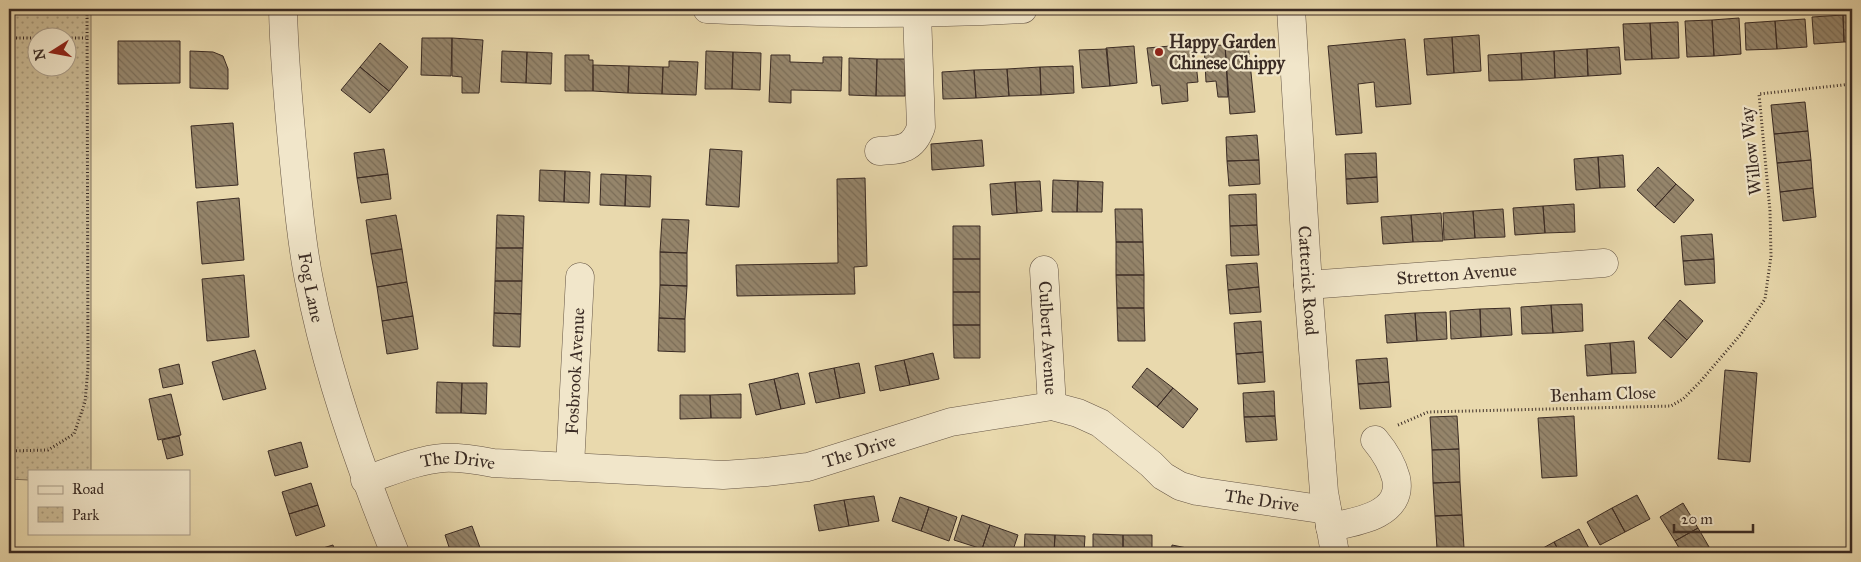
<svg xmlns="http://www.w3.org/2000/svg" width="1861" height="562" font-family="'IM FELL Great Primer',serif">
<style>
.park{fill:url(#park-dots);stroke:#82735d;fill-rule:evenodd}
.building{fill:url(#building-back-hatch);stroke:#3a2b24}
.lines{fill:none;stroke-linecap:round;stroke-linejoin:round}
.minor-casing{stroke:#665646;stroke-width:29}
.path{stroke:#3a2b24;stroke-width:3;stroke-dasharray:1 2.5;stroke-linecap:butt}
.minor{stroke:#f1e6ca;stroke-width:28}
.poi-dot{fill:#8f2418;stroke:#f1e6ca;stroke-width:2}
.labels{text-anchor:middle;dominant-baseline:central;stroke-width:4.5;stroke-linejoin:round;paint-order:stroke}
.poi-label{font-size:18px;font-weight:bold;fill:#3a2b24;stroke:#f1e6ca;text-anchor:start}
.street-label{font-size:18px;fill:#3a2b24;stroke:#f1e6ca}
</style>
<defs>
<pattern id="park-dots" width="8" height="8" patternUnits="userSpaceOnUse" patternTransform="scale(1.25)"><rect width="8" height="8" fill="#cbbb96"/><path d="M2 2h.1M6 6h.1" fill="none" stroke="#a6987a" stroke-width="1.8" stroke-linecap="round"/></pattern>
<pattern id="building-back-hatch" width="6" height="6" patternUnits="userSpaceOnUse" patternTransform="scale(1.25)"><rect width="6" height="6" fill="#95856b"/><path d="M-1 5l2 2M0 0l6 6M5-1l2 2" fill="none" stroke="#7b6d58"/></pattern>
</defs>
<rect width="100%" height="100%" fill="#e9d9ad"/>
<filter id="stains"><feTurbulence type="fractalNoise" baseFrequency=".004" numOctaves="4"/><feColorMatrix values="0 0 0 0 .2 0 0 0 0 .09 0 0 0 0 .02 0 0 0 .5 -.17"/></filter>
<radialGradient id="worn" r=".72"><stop offset=".6" stop-color="#630" stop-opacity="0"/><stop offset="1" stop-color="#630" stop-opacity=".3"/></radialGradient>
<path class="park" d="M9,14h82v457h-62v9l-20,-1zM38,38h30v30h-30z"/>
<path class="building" d="M1843,15h9v27h-8z
M1843,15l1,27 -30,2 -2,-27z
M1739,18l2,36 -27,2 -2,-36z
M1805,19l2,28 -30,2 -2,-28z
M1712,20l2,36 -27,1 -2,-36z
M1775,21l2,28 -31,1 -1,-27z
M1678,22l1,36 -27,1 -2,-36z
M1650,23l2,36 -27,1 -2,-36z
M1479,35l2,36 -27,2 -2,-36z
M1452,37l2,36 -27,2 -3,-36z
M422,38h30l-1,38 -30,-1z
M452,38l31,2 -4,53h-17v-16l-10,-1z
M1405,39l6,65 -35,3 -2,-25 -16,2 4,49 -26,2 -8,-89z
M118,41h62v42l-62,1z
M380,43l28,24 -19,24 -29,-24z
M1248,43l7,69 -25,2 -5,-69z
M1194,44l4,38 -11,1 1,18 -26,3 -2,-19 -8,1 -5,-38z
M1225,45l3,52h-10l-2,-16 -10,1 -2,-36z
M1134,46l3,37 -27,3 -4,-38z
M1619,47l2,27 -33,2 -1,-27z
M1107,49l3,37 -28,2 -3,-38z
M1587,49l1,27 -33,2 -1,-27z
M190,51l23,1 10,4 5,13v20l-38,-1z
M502,51l25,1 -1,31 -25,-1z
M706,51l27,1 -1,37h-27z
M1554,51l1,27 -33,2 -1,-27z
M527,52l25,1 -1,31 -25,-1z
M733,52l28,1 -1,37 -28,-1z
M1521,53l1,27 -33,1 -1,-26z
M565,55h24v5h4v31h-28z
M771,55h19v7l33,1v-6h19l-1,34 -50,-1v13l-22,-1z
M849,58l28,1 -1,37 -27,-1z
M877,59h28v37h-29z
M669,61l29,1 -2,33 -34,-1 1,-27h6z
M593,65l36,1 -1,27 -35,-2z
M629,66l34,1 -1,27 -34,-1z
M1073,66l1,27 -33,2 -1,-28z
M360,67l29,24 -19,22 -29,-23z
M1040,67l1,28 -32,1 -2,-27z
M1007,69l2,27 -33,2 -2,-28z
M974,70l2,28 -33,1 -1,-27z
M1805,102l3,29 -34,3 -3,-29z
M233,123l5,62 -42,3 -5,-62z
M1808,131l3,29 -34,3 -3,-29z
M1257,135l2,25 -32,1 -1,-24z
M982,140l2,26 -52,4 -1,-26z
M384,149l4,25 -31,4 -3,-25z
M710,149l32,2 -3,56 -33,-2z
M1376,153l1,24 -31,2 -1,-25z
M1623,155l2,32 -25,1 -2,-31z
M1598,157l2,31 -24,2 -2,-31z
M1259,160l1,24 -31,2 -2,-25z
M1811,160l2,28 -33,4 -3,-29z
M1658,167l18,17 -21,23 -18,-17z
M540,170l25,1 -1,31 -25,-1z
M565,171l25,1 -1,31 -25,-1z
M388,174l3,25 -30,4 -4,-25z
M601,174l25,1 -1,31 -25,-1z
M626,175l25,1 -1,31 -25,-1z
M1377,177l1,25 -31,2 -1,-25z
M865,178l2,88 -13,1 1,27 -118,2 -1,-31 102,-2 -1,-84z
M1053,180l25,1 -1,31h-25z
M1040,181l2,30 -25,2 -2,-31z
M1078,181l25,1 -1,30h-25z
M1015,182l2,31 -25,2 -2,-31z
M1676,184l18,16 -20,23 -19,-16z
M1813,188l3,29 -33,4 -3,-29z
M1256,194l1,31 -27,1 -1,-31z
M239,198l5,62 -42,4 -5,-62z
M1574,204l1,28 -30,1 -2,-27z
M1543,206l2,27 -30,2 -2,-27z
M1115,209h27l1,33h-27z
M1503,209l2,28 -30,1 -2,-27z
M1473,211l2,27 -31,2 -1,-27z
M1441,213l2,28 -30,1 -2,-27z
M396,215l6,34 -31,5 -5,-34z
M497,215l27,1 -1,32h-27z
M1411,215l2,27 -30,2 -2,-27z
M662,219l27,1 -2,33 -27,-1z
M1257,225l2,30 -28,1 -1,-30z
M953,226h27v33h-27z
M1712,234l2,25 -31,2 -2,-25z
M1116,242h27l1,33h-28z
M496,248h27l-1,33h-27z
M402,249l5,33 -30,5 -6,-33z
M660,252l27,1v33l-27,-1z
M953,259h27v33h-27z
M1714,259l1,24 -30,2 -2,-24z
M1257,263l2,24 -31,3 -2,-25z
M244,275l5,62 -42,4 -5,-62z
M1116,275h28v33h-27z
M495,281h27l-1,33 -27,-1z
M407,282l6,34 -31,5 -5,-34z
M660,285l27,1 -2,33 -26,-1z
M1259,287l2,25 -31,2 -2,-24z
M953,292h27v33h-27z
M1680,300l23,21 -16,19 -23,-21z
M1582,304l1,27 -30,2 -2,-28z
M1551,305l2,28 -31,1 -1,-27z
M1117,308h27l1,33h-27z
M1510,308l2,27 -31,2 -1,-28z
M1480,309l1,28 -30,2 -1,-28z
M1446,312l1,27 -30,2 -2,-28z
M494,313l27,1 -1,33 -27,-1z
M1415,313l2,28 -30,2 -2,-28z
M413,316l5,33 -31,5 -5,-33z
M659,318l26,1v33l-27,-1z
M1664,319l23,21 -16,18 -23,-20z
M1261,321l2,31 -27,2 -2,-31z
M953,325h27v33h-26z
M1634,341l2,32 -24,1 -2,-31z
M1610,343l2,31 -25,2 -2,-31z
M255,350l11,39 -43,11 -11,-38z
M1263,352l2,30 -27,2 -2,-30z
M933,353l6,26 -29,6 -6,-25z
M1387,358l2,24 -31,2 -2,-24z
M904,360l6,25 -30,6 -5,-25z
M859,363l6,30 -25,5 -6,-30z
M179,364l4,20 -20,4 -4,-19z
M834,368l6,30 -24,5 -7,-30z
M1147,368l26,20 -16,19 -25,-20z
M1725,370l32,3 -7,89 -32,-3z
M798,373l7,31 -24,5 -7,-30z
M774,379l7,30 -25,6 -7,-31z
M437,382l25,1 -1,30h-25z
M1389,382l2,25 -31,2 -2,-25z
M462,383h25l-1,31 -25,-1z
M1173,388l25,21 -15,19 -26,-21z
M1274,391l1,25 -31,1 -1,-24z
M171,394l10,41 -23,5 -9,-41z
M741,394v24h-30l-1,-23z
M680,395h30l1,23 -31,1z
M1275,416l2,24 -31,2 -2,-25z
M1457,416l2,33 -27,1 -2,-33z
M1574,416l3,60 -35,2 -4,-60z
M179,436l4,19 -16,4 -5,-19z
M301,442l7,25 -33,9 -7,-25z
M1459,449l1,33 -27,1 -1,-33z
M1460,482l2,33 -27,1 -2,-33z
M311,483l7,22 -29,9 -7,-22z
M1637,495l13,24 -25,13 -13,-24z
M874,496l5,25 -30,5 -5,-26z
M900,497l29,10 -8,24 -29,-10z
M844,500l5,26 -30,5 -5,-26z
M1683,503l15,25 -23,13 -15,-24z
M318,505l7,21 -29,10 -7,-22z
M929,507l28,10 -8,24 -28,-10z
M1612,508l13,24 -25,13 -13,-23z
M962,515l28,10 -8,24 -28,-9z
M1462,515l2,33 -27,1 -2,-33z
M990,525l28,10 -6,18h-18l-12,-4z
M472,526l10,27h-31l-6,-18z
M1698,528l14,24 -30,1 -7,-12z
M1579,529l12,23 -31,1 -6,-11z
M1025,534l30,1 -1,18h-30z
M1093,534l30,1v18h-30z
M1055,535l30,1 -1,17h-30z
M1123,535h29v18h-29z
M1554,542l6,11h-26z
M333,545l2,8h-29z
M1172,545l30,6 -1,2h-30z
M1277,548l1,5h-28z"/>
<g class="lines">
<g class="minor-casing">
<g id="minor">
<path id="s1" d="M283,9c1,52 6,103 11,154 4,39 7,78 15,117 18,94 50,185 86,273"/>
<path d="M707,9c105,5 211,6 316,0"/>
<path id="s2" d="M1291,9l17,276 16,207 11,61"/>
<path d="M879,151c21,-1 34,-1 42,-24l-4,-114"/>
<path id="s3" d="M1044,270l8,136"/>
<path id="s4" d="M1308,285l296,-22"/>
<path id="s5" d="M570,466l10,-189"/>
<path id="s6" d="M365,480c25,-8 52,-20 78,-22 17,-1 34,2 50,5l230,12 43,-3 42,-5 143,-45 101,-16 26,7 22,10 51,41 12,12 17,10 17,5 130,19"/>
<path d="M1330,527c26,-5 74,-12 66,-49 -4,-15 -11,-26 -21,-38"/>
</g>
</g>
<path class="path" d="M9,38h29
M68,38h18
M1398,425l30,-13 243,-6 12,-7 17,-17 41,-48 24,-35 6,-43 -1,-45 -11,-117 93,-10
M9,451l39,-1 26,-16 11,-32 3,-34 -1,-359"/>
<use href="#minor" class="minor"/>
</g>
<circle class="poi-dot" cx="1159" cy="52" r="5"/>
<g class="labels">
<g class="poi-label">
<text x="1169" y="42">Happy Garden<tspan x="1169" dy="21">Chinese Chippy</tspan></text>
</g>
<g class="street-label">
<text transform="translate(1751 151) rotate(-96)">Willow Way</text>
<text stroke="none"><textPath href="#s4" startOffset="149">Stretton Avenue</textPath></text>
<text stroke="none"><textPath href="#s2" startOffset="272">Catterick Road</textPath></text>
<text stroke="none"><textPath href="#s1" startOffset="280">Fog Lane</textPath></text>
<text stroke="none"><textPath href="#s3" startOffset="68">Culbert Avenue</textPath></text>
<text stroke="none"><textPath href="#s5" startOffset="95">Fosbrook Avenue</textPath></text>
<text transform="translate(1603 394) rotate(-2)">Benham Close</text>
<text stroke="none"><textPath href="#s6" startOffset="501">The Drive</textPath></text>
<text stroke="none"><textPath href="#s6" startOffset="96">The Drive</textPath></text>
<text stroke="none"><textPath href="#s6" startOffset="936">The Drive</textPath></text>
</g>
</g>
<rect width="1861" height="562" fill="none" stroke="#e9d9ad" stroke-width="30"/>
<rect x="10" y="10" width="1841" height="542" fill="none" stroke="#3a2b24" stroke-width="2.5"/>
<rect x="15" y="15" width="1831" height="532" fill="none" stroke="#3a2b24"/>
<rect x="28" y="470" width="162" height="65" fill="#f1e6ca" stroke="#a89b88"/>
<rect x="38" y="486" width="25" height="8" fill="#f1e6ca" stroke="#a89b88"/>
<text x="72" y="494" font-size="15" fill="#3a2b24">Road</text>
<rect x="38" y="507" width="25" height="15" fill="url(#park-dots)" stroke="#a89b88"/>
<text x="72" y="520" font-size="15" fill="#3a2b24">Park</text>
<g transform="translate(52 52) rotate(259)"><circle r="24" fill="#f1e6ca" stroke="#a89b88"/>
<path d="M0-4L9 19L0 12L-9 19Z" fill="#8f2418"/>
<text y="-8" font-size="14" font-weight="bold" text-anchor="middle" fill="#3a2b24">N</text>
</g>
<path d="M1674 524v8h79v-8" fill="none" stroke="#3a2b24" stroke-width="2.5"/>
<text x="1681" y="524" font-size="15" fill="#3a2b24" stroke="#f1e6ca" stroke-width="4" paint-order="stroke">20 m</text>
<rect width="100%" height="100%" filter="url(#stains)"/>
<rect width="100%" height="100%" fill="url(#worn)"/>
</svg>
